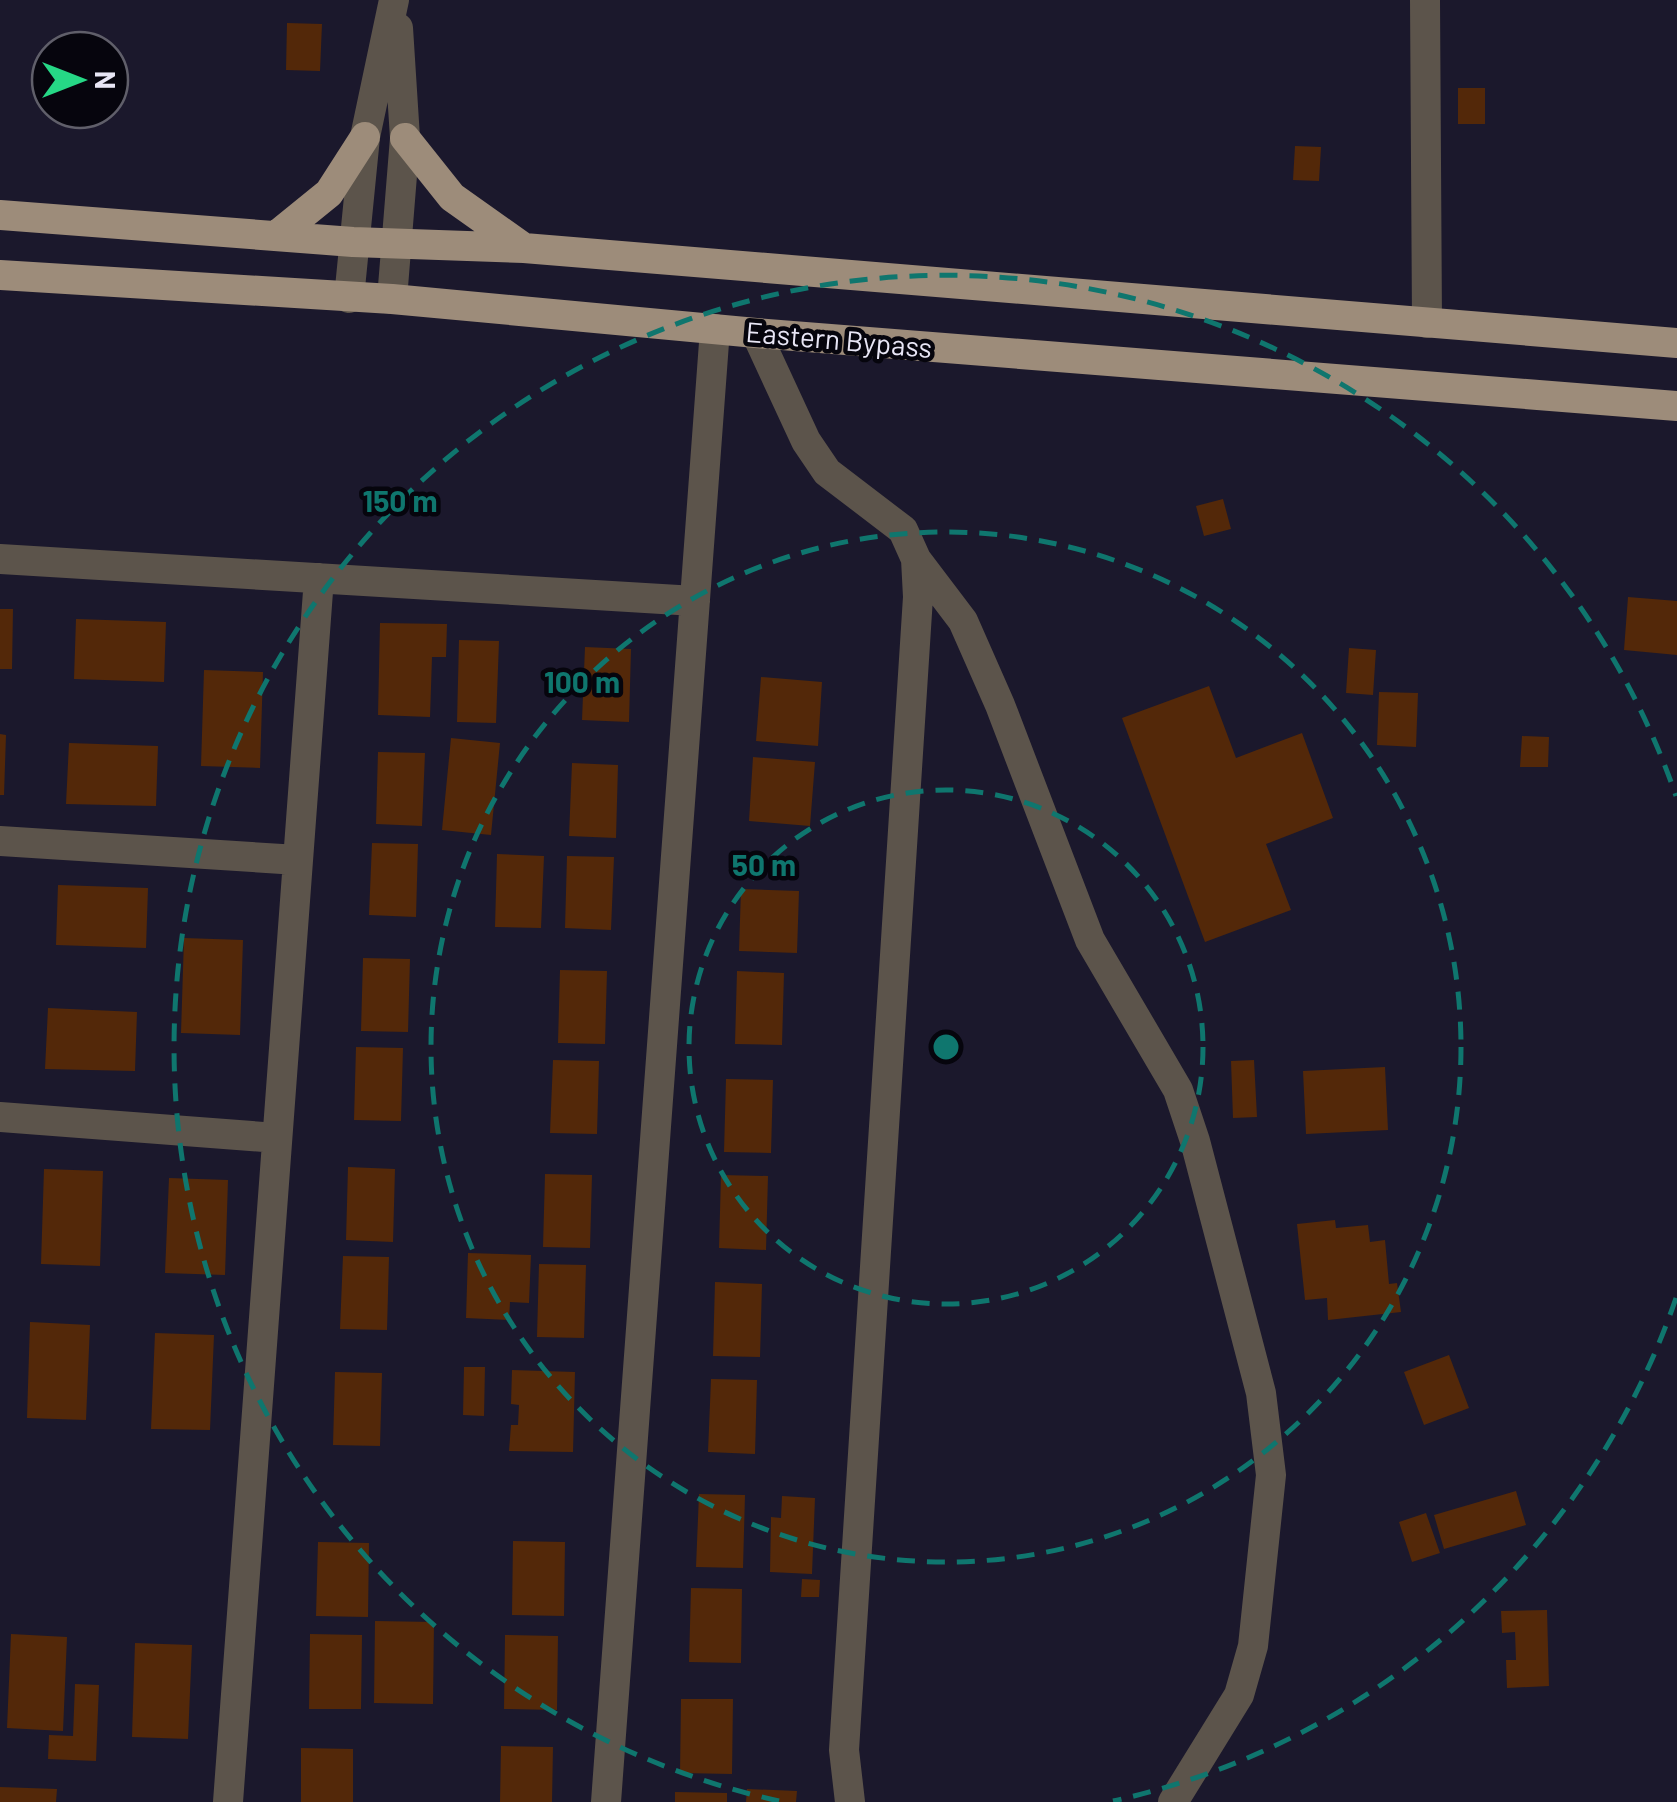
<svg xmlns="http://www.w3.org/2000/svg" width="1677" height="1802" font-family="Barlow,sans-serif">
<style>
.building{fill:#532809}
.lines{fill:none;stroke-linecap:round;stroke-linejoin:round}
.minor{stroke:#5c544b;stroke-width:30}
.major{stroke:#9d8c7a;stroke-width:30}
.ring{fill:none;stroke:#0f766e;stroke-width:5;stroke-dasharray:18 12}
.labels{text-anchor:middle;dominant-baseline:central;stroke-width:9;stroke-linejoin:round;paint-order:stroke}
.street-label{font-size:28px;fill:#e8e6f5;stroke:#06050d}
.centre{fill:#0f766e;stroke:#06050d;stroke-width:5}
.ring-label{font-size:30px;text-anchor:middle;font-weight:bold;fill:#0f766e;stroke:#06050d;stroke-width:9;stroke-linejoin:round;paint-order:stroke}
</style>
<rect width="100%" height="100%" fill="#1b182c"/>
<path class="building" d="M287,23l35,1 -2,47 -34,-1z
M1458,88h27v36h-27z
M1295,146l26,1 -2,34 -26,-1z
M1223,499l8,30 -27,7 -8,-30z
M1628,597l49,4v54l-53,-5z
M0,609h13l-1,60h-12z
M76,619l90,3 -2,60 -90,-3z
M380,623l67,1 -1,33h-14l-2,60 -52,-2z
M459,640l40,1 -3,82 -39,-1z
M585,647l46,2 -2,73 -47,-2z
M1349,648l27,2 -3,45 -27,-2z
M204,670l59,2 -3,96 -59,-2z
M761,677l61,5 -4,64 -62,-5z
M1209,686l27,72 66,-25 31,85 -67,26 25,66 -86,32 -83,-224z
M1379,692l39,1 -2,54 -39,-2z
M0,734l6,1 -2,60h-4z
M1522,736l27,1 -1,30h-28z
M451,738l49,5 -9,92 -49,-5z
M69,743l89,3 -2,60 -90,-2z
M378,752l47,1 -3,73 -46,-2z
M753,757l62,5 -5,64 -61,-5z
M572,763l46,2 -2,73 -47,-2z
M372,843l46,1 -2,73 -47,-2z
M497,854l47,2 -3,72 -46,-1z
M567,856l47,1 -3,73 -46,-2z
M58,885l90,3 -2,60 -90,-3z
M741,889l58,2 -2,62 -58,-2z
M184,938l59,2 -3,95 -59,-2z
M363,958l47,1 -2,73 -47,-1z
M560,970l47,1 -2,73 -47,-1z
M737,971l47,2 -2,72 -47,-1z
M48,1008l89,4 -2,59 -90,-2z
M356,1047l47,1 -2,73 -47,-1z
M553,1060l46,1 -2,73 -47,-1z
M1254,1060l3,57 -24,1 -2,-57z
M1385,1067l3,63 -82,4 -3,-63z
M726,1079l47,1 -2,73 -47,-1z
M348,1167l47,2 -2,73 -47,-2z
M44,1169l59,2 -3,95 -59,-2z
M545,1174l47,1 -2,73 -47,-1z
M721,1175l47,1 -2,74 -47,-2z
M169,1178l59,2 -3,95 -60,-2z
M1335,1220l1,8 32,-3 2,17 15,-2 4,44 8,-1 4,29 -73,8 -1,-22 -22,2 -8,-76z
M468,1253l63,2 -2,48 -19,-1 -1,18 -43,-2z
M343,1256l46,1 -2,73 -47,-1z
M539,1264l47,1 -2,73 -47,-1z
M715,1282l47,2 -2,73 -47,-1z
M30,1322l60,3 -4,95 -59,-2z
M155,1333l59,2 -4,95 -59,-1z
M1449,1355l20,53 -45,17 -20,-53z
M464,1367h21l-1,49 -21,-1z
M512,1370l63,2 -2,80 -64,-1 2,-26h7l1,-20 -8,-1z
M335,1372l47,1 -2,73 -47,-1z
M711,1379l46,1 -2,74 -47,-2z
M1516,1491l10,34 -82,24 -10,-34z
M699,1494l46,1 -2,73 -47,-1z
M782,1496l33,2 -3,76 -42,-2 1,-55 10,1z
M1426,1513l14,40 -28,9 -13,-40z
M513,1541l52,1 -1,74 -52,-1z
M318,1542l51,1 -1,74 -52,-1z
M802,1579l18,1 -1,17h-18z
M691,1588l51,1 -1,74 -52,-1z
M1547,1610l2,76 -42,2 -1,-28h10l-1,-28 -13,1 -1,-22z
M375,1621l59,1 -1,82 -59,-1z
M11,1634l56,3 -4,94 -56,-3z
M310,1634l52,1 -1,74h-52z
M505,1635l53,1 -1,74 -53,-1z
M135,1643l57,2 -4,94 -56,-2z
M75,1684l24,1 -3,76 -48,-2 1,-24 24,1z
M681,1699h52l-1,75 -52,-1z
M501,1746l52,1 -1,55h-52z
M301,1748l52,1v53h-52z
M0,1787l57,2 -1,13h-56z
M747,1789l50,2 -1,11h-50z
M675,1792l52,1v9h-52z"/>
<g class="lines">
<path class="minor" d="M1425,0l2,323
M349,298l16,-161 29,-137
M392,299l13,-161 -7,-110
M756,333l50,108 21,31 76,58 13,29 2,38 -74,1153 6,52
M0,559l695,42
M916,559l47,62 37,84 90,235 88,150 17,51 66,252 10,82 -18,171 -14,49 -66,107
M0,841l298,19
M0,1117l277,21
M228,1802l91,-1224
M606,1802l109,-1473"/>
<path class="major" d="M405,138l47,59 72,51
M0,215l353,27 171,6 1153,95
M276,236l53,-43 36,-56
M0,275l392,24 364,34 921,73"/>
</g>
<g class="ring">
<circle cx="946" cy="1047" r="257"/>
<circle cx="946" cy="1047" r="515"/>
<path d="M1676 1298A772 772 0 0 1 1113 1801M779 1801A772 772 0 1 1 1676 796"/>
</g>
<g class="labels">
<g class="street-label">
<text transform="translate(839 339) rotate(5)">Eastern Bypass</text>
</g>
</g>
<circle cx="946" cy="1047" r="15" class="centre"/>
<g class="ring-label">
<text x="400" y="512">150 m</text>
<text x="582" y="693">100 m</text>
<text x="764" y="876">50 m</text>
</g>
<g transform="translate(80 80) rotate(90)"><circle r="48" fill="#06050d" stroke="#605f6a" stroke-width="2.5"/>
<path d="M0-8L18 38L0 25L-18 38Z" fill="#26d886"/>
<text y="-15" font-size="28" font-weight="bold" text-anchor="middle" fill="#e8e6f5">N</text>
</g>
</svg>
